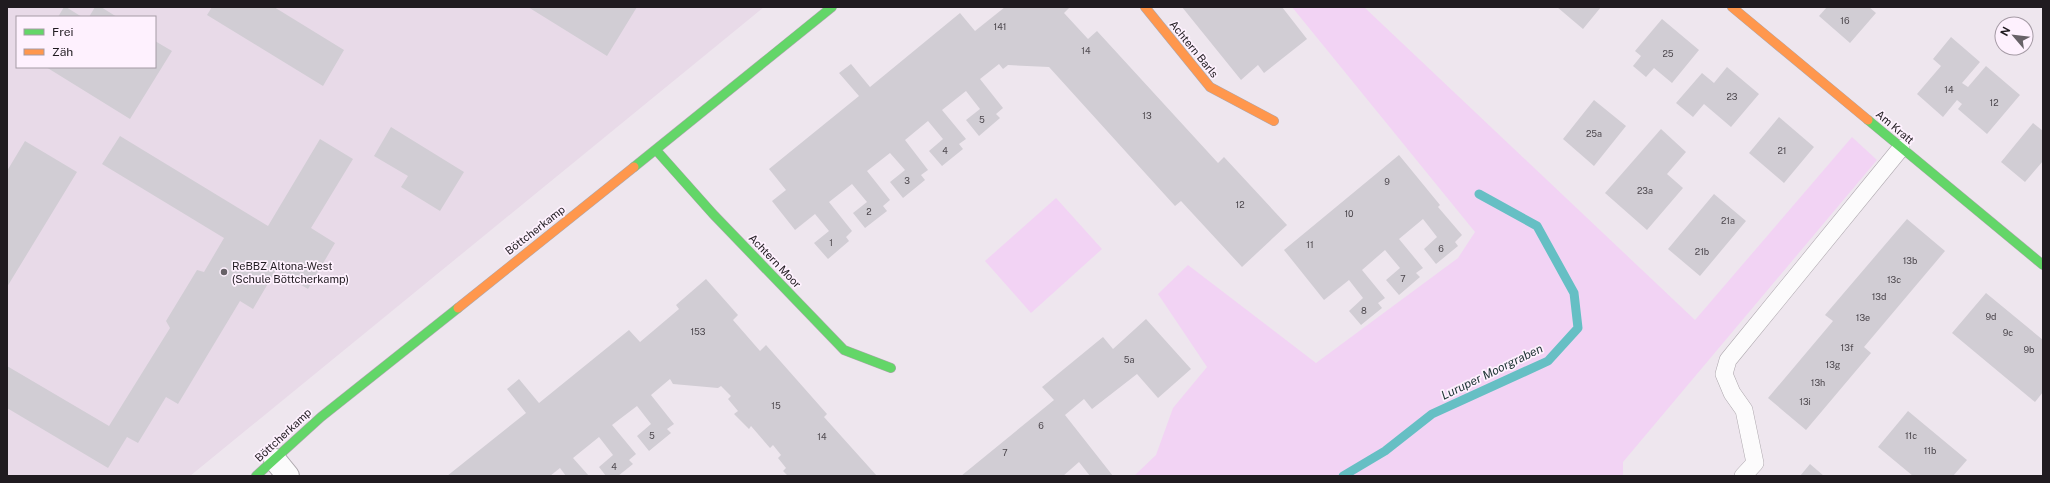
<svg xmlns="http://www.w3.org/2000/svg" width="2050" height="483" font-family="'Public Sans',sans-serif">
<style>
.built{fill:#e8dae8;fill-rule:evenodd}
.green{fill:#f2d3f4}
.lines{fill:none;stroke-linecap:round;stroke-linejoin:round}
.stream{stroke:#66bfc4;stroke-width:9}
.building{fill:#d1cdd4}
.lane-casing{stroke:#ada7ad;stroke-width:18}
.street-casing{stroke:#ada7ad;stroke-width:24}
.fast-casing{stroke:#ada7ad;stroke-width:10}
.slow-casing{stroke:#ada7ad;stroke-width:10}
.lane{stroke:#fcfbfc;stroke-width:17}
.street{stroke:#fcfbfc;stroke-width:22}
.fast{stroke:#63d668;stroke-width:9}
.slow{stroke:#ff974d;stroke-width:9}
.poi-dot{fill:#686268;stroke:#fef1fe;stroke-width:1.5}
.labels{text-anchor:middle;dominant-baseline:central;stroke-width:3.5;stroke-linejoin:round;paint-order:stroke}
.number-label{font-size:9px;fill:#4d484e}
.street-label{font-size:11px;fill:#201b20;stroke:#fef1fe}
.poi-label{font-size:11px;fill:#201b20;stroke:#fef1fe;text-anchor:start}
.water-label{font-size:12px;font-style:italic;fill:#1d3333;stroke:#fef1fe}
</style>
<rect width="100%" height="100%" fill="#eee6ee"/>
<path class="built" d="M7,7h757l-574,469h-183zM17,17h138v50h-138z"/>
<path class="green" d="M1292,7h72l331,313 157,-183 25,23 -254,302v14h-489l22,-21 17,-47 34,-41 -49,-73 30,-29 128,98 142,-105 17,-26z
M1056,198l46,51 -71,64 -46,-52z"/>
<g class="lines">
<path class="stream" d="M1343,476l42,-25 47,-37 116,-53 30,-33 -4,-35 -37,-67 -58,-32"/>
</g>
<path class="building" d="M64,7h2l16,10h-24z
M95,7h6l16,10h-28z
M212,7h62l70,43 -21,36 -116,-71z
M528,7h109l-30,49z
M1005,7h65l-6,6 24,26 9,-8 121,132 6,-6 63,68 -45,42 -61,-66 -6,5 -126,-139 -41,-2 -5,4 -4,-5 -19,15 23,29 -7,6 4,4 -21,18 -13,-16 14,-11 -14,-18 -24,19 24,29 -7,5 4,5 -21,17 -13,-15 14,-12 -15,-18 -23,19 23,30 -7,5 4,5 -22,18 -13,-16 15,-12 -15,-17 -23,18 23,29 -7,6 4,5 -22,17 -12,-15 14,-11 -15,-18 -23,18 23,29 -6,6 3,4 -21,18 -14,-16 15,-12 -14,-17 -20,16 -23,-29 14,-11 -17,-21 90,-73 -20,-23 12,-9 19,23 90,-74 15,18z
M1182,7h100l25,32 -43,34 -6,-8 -17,15z
M1557,7h44l-18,22z
M1827,7h42l7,6 -26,30 -31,-27z
M1662,19l37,31 -27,33 -18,-15 -8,9 -13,-11 8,-10 -6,-5z
M1951,37l29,25 -18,21 6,4 18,-21 34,29 -33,39 -29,-25 4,-5 -5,-4 -14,17 -26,-23 24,-28 -8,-7z
M155,41l17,10 -42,68 -84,-52h109z
M1727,67l32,27 -28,33 -27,-23 -11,13 -17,-14 26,-30 12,10z
M1594,100l32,26 -32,40 -31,-27z
M1779,117l35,30 -30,36 -35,-30z
M2033,123l10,8v30l-18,21 -24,-20z
M391,127l73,45 -24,39 -39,-24 7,-11 -34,-20z
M1661,129l25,23 -19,22 16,14 -36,42 -42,-37z
M120,136l148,90 52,-87 33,20 -42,69 24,15 -27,46 -32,-19 -23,39 -13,-8 -62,103 -12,-7 -28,46 -11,-6 -19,31 -101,-60v-42l102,60 61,-98 -4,-7 31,-51 7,2 20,-34 -122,-74z
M25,141l52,31 -70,115v-116z
M1399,155l41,50 -2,2 24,28 -7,7 3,4 -22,18 -12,-15 13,-12 -14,-18 -24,20 24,29 -7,5 4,4 -21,18 -13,-15 14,-12 -15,-18 -23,20 23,28 -7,5 4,5 -21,17 -12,-14 14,-13 -14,-18 -25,20 -40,-50z
M1714,194l32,27 -46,55 -32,-27z
M1907,219l38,32 -81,96 7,6 -65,77 -38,-32 65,-77 -8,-6z
M706,279l32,36 -5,5 27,31 6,-6 61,69 -3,3 53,59h-89l-5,-5 3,-3 -8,-10 3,-3 -8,-10 -3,3 -19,-22 -2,3 -15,-15 4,-3 -10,-12 3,-3 -10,-10 -3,2 -45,-4 -3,-5 -19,16 23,29 -7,5 4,4 -22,18 -12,-15 14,-12 -14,-18 -25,19 24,29 -7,6 4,4 -15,12h-12l-7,-9 14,-12 -14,-18 -26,21 16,18h-23l-6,-8 -10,8h-103l79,-63 -19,-24 12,-10 20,24 90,-73 11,12 39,-33 -3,-4z
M1986,293l57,47v52l-8,10 -83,-69z
M1146,319l45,50 -33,29 -21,-24 -45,35 -8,-10 -19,16 48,61h-23l-11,-14 -16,14h-102l93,-76 -12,-13 61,-50 10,12z
M1908,411l59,49 -14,16h-40l-35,-29z
M1810,464l14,12h-24z"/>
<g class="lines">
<g class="lane-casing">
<path id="lane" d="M1743,476l12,-13 -11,-53 -12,-17 -8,-19 4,-14 173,-212"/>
</g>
<g class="street-casing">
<path id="street" d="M275,460l13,16"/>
</g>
<g class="fast-casing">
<path id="fast" d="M1868,120l175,145
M656,150l57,64 131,136 47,18
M634,167l198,-160
M256,476l65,-59 137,-109"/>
</g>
<g class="slow-casing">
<path id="slow" d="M1145,7l65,80 64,34
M1732,7l136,113
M458,308l176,-141"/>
</g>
<use href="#lane" class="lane"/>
<use href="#street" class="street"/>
<use href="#fast" class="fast"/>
<use href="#slow" class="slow"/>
</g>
<circle class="poi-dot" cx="224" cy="272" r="4"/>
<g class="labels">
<g class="number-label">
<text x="1845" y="20">16</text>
<text x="1000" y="26">141</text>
<text x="1086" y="50">14</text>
<text x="1668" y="53">25</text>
<text x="1949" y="89">14</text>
<text x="1732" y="96">23</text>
<text x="1994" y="102">12</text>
<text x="1147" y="115">13</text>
<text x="982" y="119">5</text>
<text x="1594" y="133">25a</text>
<text x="945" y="150">4</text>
<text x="1782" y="150">21</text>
<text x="907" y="180">3</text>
<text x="1387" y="181">9</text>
<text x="1645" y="190">23a</text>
<text x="1240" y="204">12</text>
<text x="869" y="211">2</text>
<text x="1349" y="213">10</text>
<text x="1728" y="220">21a</text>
<text x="831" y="242">1</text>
<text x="1310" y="244">11</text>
<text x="1441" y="248">6</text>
<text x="1702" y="251">21b</text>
<text x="1910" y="260">13b</text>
<text x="1403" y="278">7</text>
<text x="1894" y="279">13c</text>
<text x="1879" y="296">13d</text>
<text x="1364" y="310">8</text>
<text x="1991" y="316">9d</text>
<text x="1863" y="317">13e</text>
<text x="698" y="331">153</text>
<text x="2008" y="332">9c</text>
<text x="1847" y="347">13f</text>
<text x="2029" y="349">9b</text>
<text x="1129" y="359">5a</text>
<text x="1833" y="364">13g</text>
<text x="1818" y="382">13h</text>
<text x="1805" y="401">13i</text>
<text x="776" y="405">15</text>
<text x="1041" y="425">6</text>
<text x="652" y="435">5</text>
<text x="1911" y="435">11c</text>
<text x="822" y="436">14</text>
<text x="1930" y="450">11b</text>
<text x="1005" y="452">7</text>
<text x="614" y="466">4</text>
</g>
<g class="street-label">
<text transform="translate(1194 49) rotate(51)">Achtern Barls</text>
<text transform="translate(1895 127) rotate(40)">Am Kratt</text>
<text transform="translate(535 230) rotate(-38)">Böttcherkamp</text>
<text transform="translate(775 261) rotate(46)">Achtern Moor</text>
<text transform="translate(283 435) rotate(-43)">Böttcherkamp</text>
</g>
<g class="poi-label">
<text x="232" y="266">ReBBZ Altona-West<tspan x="232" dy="13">(Schule Böttcherkamp)</tspan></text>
</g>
<g class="water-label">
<text transform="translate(1492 372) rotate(-26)">Luruper Moorgraben</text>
</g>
</g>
<rect width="2050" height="483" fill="none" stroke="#201b20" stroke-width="16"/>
<rect x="16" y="16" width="140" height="52" fill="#fef1fe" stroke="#a59ba5"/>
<rect x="24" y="29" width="20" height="6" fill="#63d668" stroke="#a59ba5"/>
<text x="52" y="36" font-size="12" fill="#201b20">Frei</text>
<rect x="24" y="49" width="20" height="6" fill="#ff974d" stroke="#a59ba5"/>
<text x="52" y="56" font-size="12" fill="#201b20">Zäh</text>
<g transform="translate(2014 36) rotate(298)"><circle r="19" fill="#fef1fe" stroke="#a59ba5"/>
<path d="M0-3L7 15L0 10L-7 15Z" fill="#686268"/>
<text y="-6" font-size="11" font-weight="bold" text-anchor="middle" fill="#201b20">N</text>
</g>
</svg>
